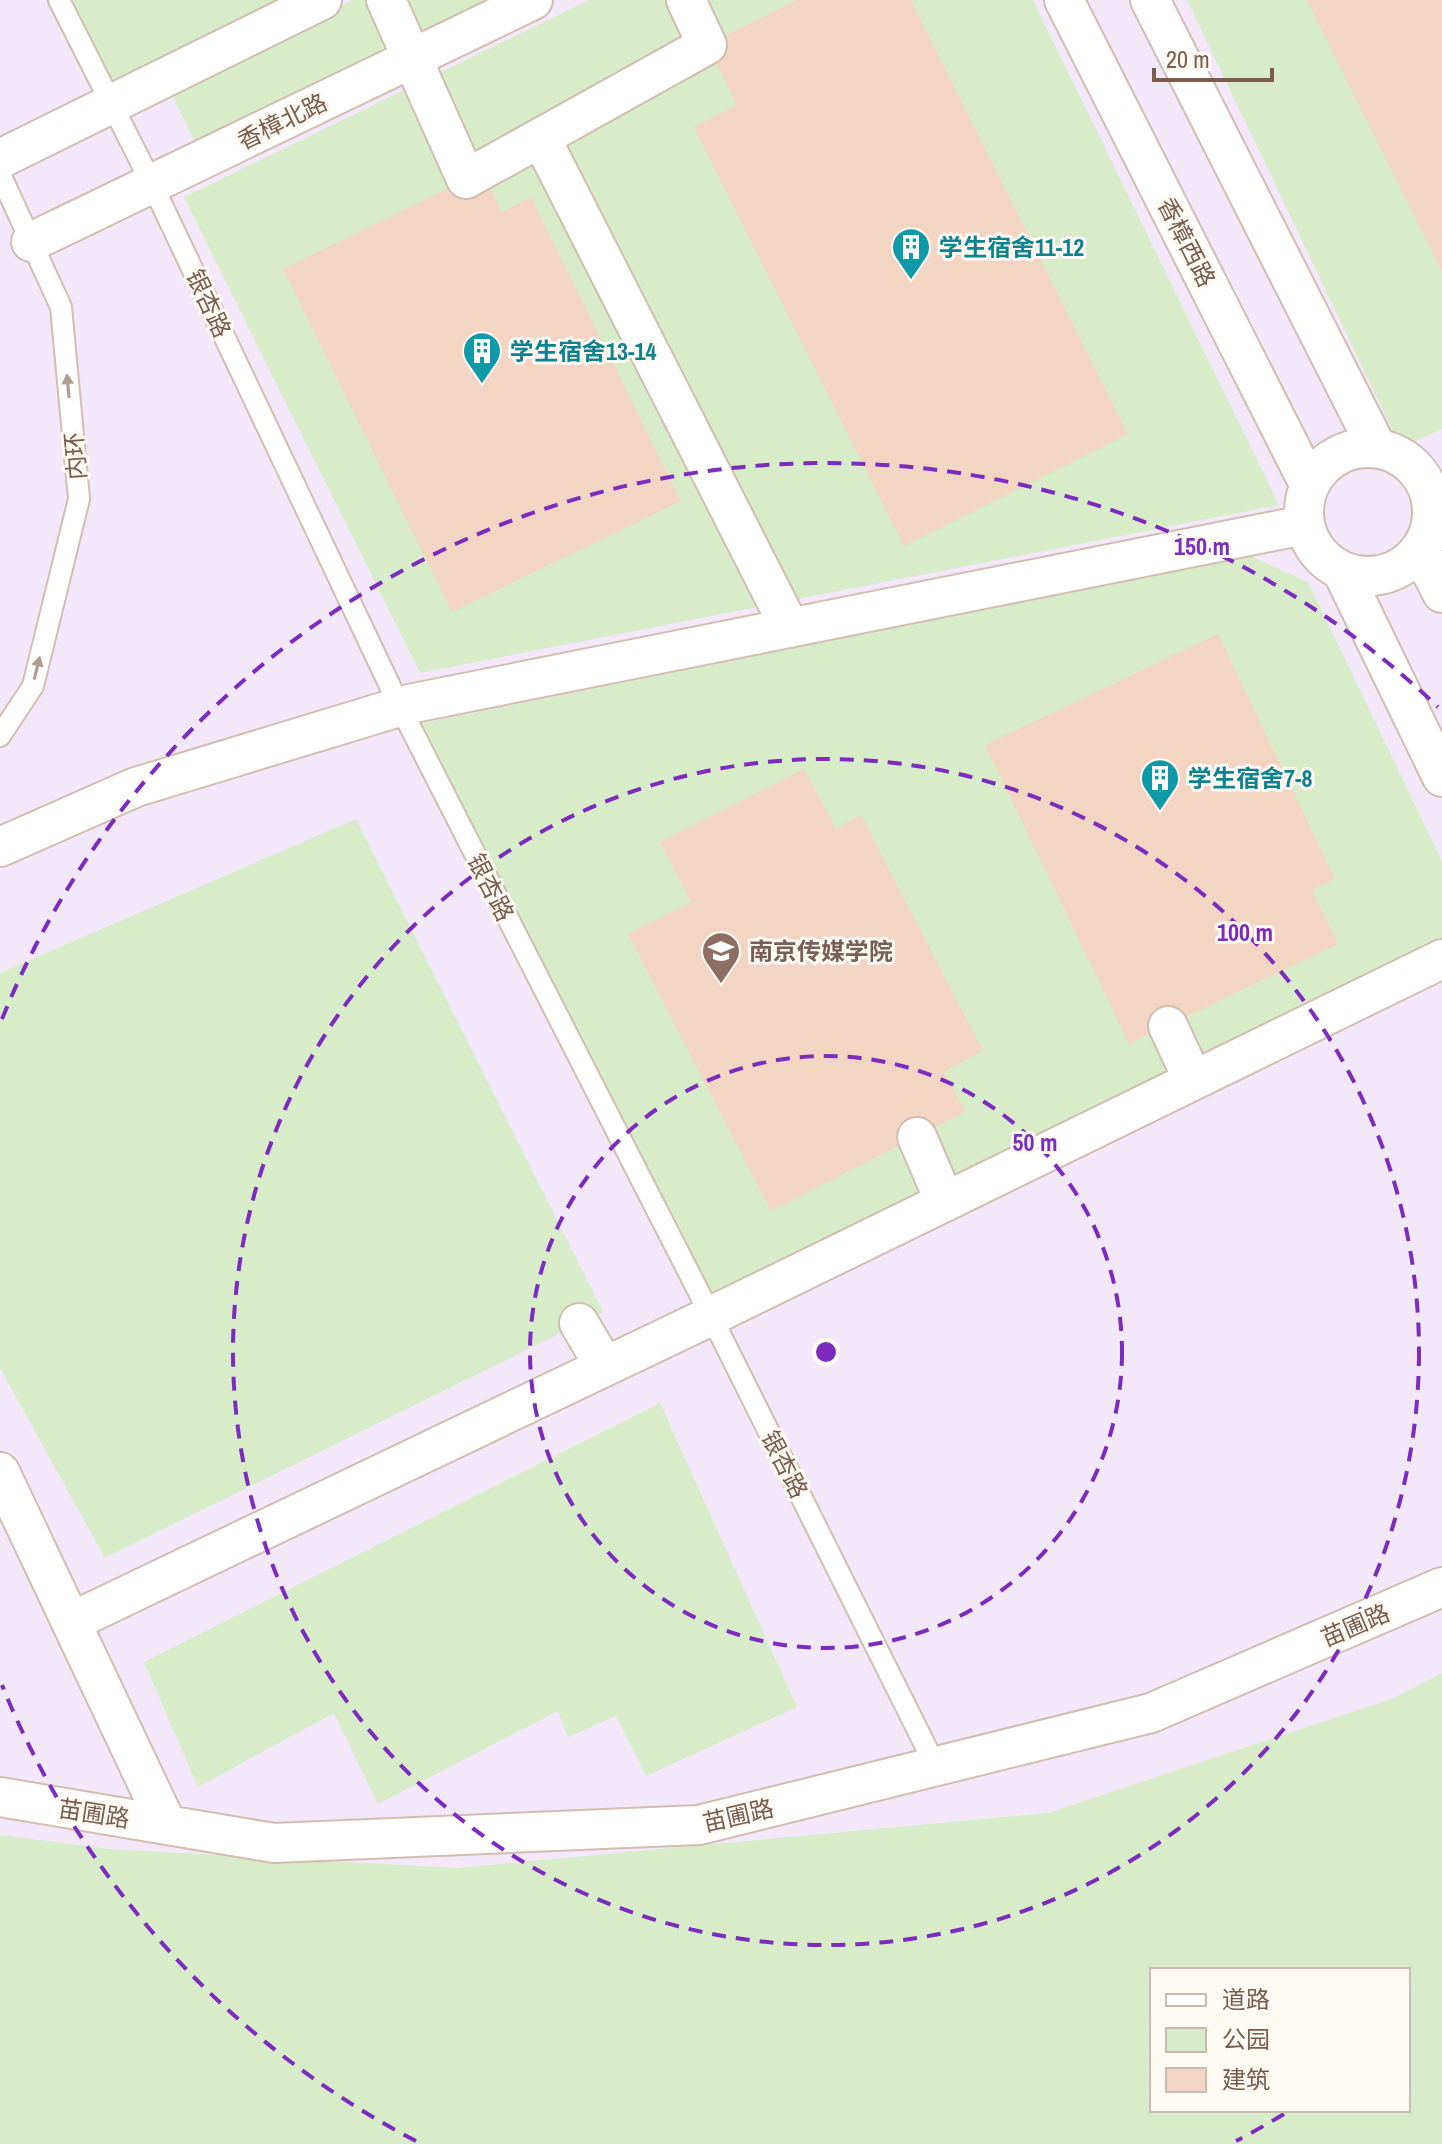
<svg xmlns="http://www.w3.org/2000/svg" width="1442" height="2144" font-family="'Archivo Narrow','Noto Sans SC',sans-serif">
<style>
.education{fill:#f3e8fa;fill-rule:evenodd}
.green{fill:#d8ecc9;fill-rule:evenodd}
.building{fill:#f3d5c3}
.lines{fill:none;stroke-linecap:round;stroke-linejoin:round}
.lane-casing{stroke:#d1beb0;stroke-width:24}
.street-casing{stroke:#d1beb0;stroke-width:42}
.lane{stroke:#fff;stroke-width:20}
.street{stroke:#fff;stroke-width:38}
.oneway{fill:#af9d94}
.ring{fill:none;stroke:#7b2cbf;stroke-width:4;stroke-dasharray:14 10}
.labels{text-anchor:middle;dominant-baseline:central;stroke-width:6;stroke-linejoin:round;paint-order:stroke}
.street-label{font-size:24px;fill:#7a5c4d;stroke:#fffaf3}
.culture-label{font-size:24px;font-weight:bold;fill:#0d838f;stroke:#fffaf3;text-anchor:start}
.education-label{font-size:24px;font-weight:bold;fill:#785e54;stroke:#fffaf3;text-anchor:start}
.centre{fill:#7b2cbf;stroke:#fffaf3;stroke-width:4}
.ring-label{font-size:24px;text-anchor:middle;font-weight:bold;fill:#7b2cbf;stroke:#fffaf3;stroke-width:6;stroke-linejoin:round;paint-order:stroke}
</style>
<rect width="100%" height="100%" fill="#fdf6ec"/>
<path class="education" d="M0,0h1442v2144h-1442zM1152,1970h256v140h-256z"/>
<path class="green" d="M59,0h263l-211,105z
M352,0h150l-304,148 -29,-59z
M589,0h444l246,505 -859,168 -236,-476z
M1187,0h255v429l-41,19z
M1251,556l57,26 134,279v98l-731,357 -302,-590z
M356,819l247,493 -498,246 -105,-190v-395z
M660,1403l137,304 -151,69 -30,-60 -48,21 -10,-26 -180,93 -44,-91 -136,74 -54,-125z
M1442,1673v471h-1442v-309l110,14 347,19 591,-55 346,-115zM1152,1970h256v140h-256z"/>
<path class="building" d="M797,0h114l217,434 -224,112 -210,-419 43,-22 -30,-60z
M1307,0h135v272z
M482,172l20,40 29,-15 150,304 -229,111 -169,-343z
M1218,634l117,245 -23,11 26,54 -209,100 -144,-299z
M804,769l32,60 25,-14 122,236 -39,21 21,40 -194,99 -143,-277 63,-32 -31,-60z"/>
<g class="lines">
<g class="lane-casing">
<path id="lane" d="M59,0l93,184 248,523 311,609 225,451
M0,174l61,133 18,192 -46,187 -33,50"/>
</g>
<g class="street-casing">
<path id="street" d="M386,0l80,179 241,-134 -21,-45
M1064,0l245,484
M1150,0l227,448
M541,138l249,490
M0,159l322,-159
M31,242l502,-242
M1304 512a64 64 0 1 1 128 0a64 64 0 1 1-128 0Z
M1420,550l22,43
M1342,571l100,206
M0,847l136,-60 273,-83 895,-179
M1168,1026l25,54
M917,1137l28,65
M579,1323l26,44
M0,1472l167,353
M71,1622l640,-306 731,-357
M0,1797l274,46 425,-18 452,-112 291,-126"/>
</g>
<use href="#lane" class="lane"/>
<use href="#street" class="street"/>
</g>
<defs><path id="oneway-solid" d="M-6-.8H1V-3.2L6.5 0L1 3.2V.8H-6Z" transform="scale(2)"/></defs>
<g class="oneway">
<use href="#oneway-solid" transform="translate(68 386) rotate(-95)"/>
<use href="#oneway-solid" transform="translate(37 668) rotate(-76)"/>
</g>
<g class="ring">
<circle cx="826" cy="1352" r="296"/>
<circle cx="826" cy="1352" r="593"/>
<path d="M1284 2114A889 889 0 0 1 1236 2141M416 2141A889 889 0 0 1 2 1685M2 1019A889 889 0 0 1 1438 707"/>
</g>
<defs>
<g id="building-pin" transform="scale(2)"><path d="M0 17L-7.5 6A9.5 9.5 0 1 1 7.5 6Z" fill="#0f9aa8" stroke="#fffaf3"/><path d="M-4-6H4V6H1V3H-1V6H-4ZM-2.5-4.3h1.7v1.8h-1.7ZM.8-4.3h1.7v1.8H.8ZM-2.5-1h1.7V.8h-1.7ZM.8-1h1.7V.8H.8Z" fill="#fff"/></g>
<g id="university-pin" transform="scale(2)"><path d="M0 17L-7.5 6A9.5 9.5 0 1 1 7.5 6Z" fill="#8d6e63" stroke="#fffaf3"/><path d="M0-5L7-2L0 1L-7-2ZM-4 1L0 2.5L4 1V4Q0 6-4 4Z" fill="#fff"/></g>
</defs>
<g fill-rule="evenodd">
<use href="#building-pin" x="911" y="247"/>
<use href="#building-pin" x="482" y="351"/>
<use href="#building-pin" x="1160" y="778"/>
<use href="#university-pin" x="721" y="951"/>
</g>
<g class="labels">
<g class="street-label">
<text transform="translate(282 121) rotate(-26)">香樟北路</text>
<text transform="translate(1187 242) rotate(63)">香樟西路</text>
<text transform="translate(209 303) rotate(65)">银杏路</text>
<text transform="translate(75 456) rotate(-95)">内环</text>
<text transform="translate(491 887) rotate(63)">银杏路</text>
<text transform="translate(785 1464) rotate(63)">银杏路</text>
<text transform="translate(1355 1625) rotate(-23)">苗圃路</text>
<text transform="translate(94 1813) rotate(9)">苗圃路</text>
<text transform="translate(738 1815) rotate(-13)">苗圃路</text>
</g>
<g class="culture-label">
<text x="939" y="247">学生宿舍11-12</text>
<text x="510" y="351">学生宿舍13-14</text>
<text x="1188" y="778">学生宿舍7-8</text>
</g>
<g class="education-label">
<text x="749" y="951">南京传媒学院</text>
</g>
</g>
<circle cx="826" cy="1352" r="12" class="centre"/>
<g class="ring-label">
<text x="1202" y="555">150 m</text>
<text x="1245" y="941">100 m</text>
<text x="1035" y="1151">50 m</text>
</g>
<rect x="1150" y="1968" width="260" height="144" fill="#fffaf3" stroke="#cabbb1" stroke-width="2"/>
<rect x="1166" y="1994" width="40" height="12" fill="#ffffff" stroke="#cabbb1" stroke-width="2"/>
<text x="1222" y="2008" font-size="24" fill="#7a5c4d">道路</text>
<rect x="1166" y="2028" width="40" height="24" fill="#d8ecc9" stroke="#cabbb1" stroke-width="2"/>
<text x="1222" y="2048" font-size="24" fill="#7a5c4d">公园</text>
<rect x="1166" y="2068" width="40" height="24" fill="#f3d5c3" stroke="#cabbb1" stroke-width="2"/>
<text x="1222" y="2088" font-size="24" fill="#7a5c4d">建筑</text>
<path d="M1154 68v12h118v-12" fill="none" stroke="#7a5c4d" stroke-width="4"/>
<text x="1166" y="68" font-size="24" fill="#7a5c4d" stroke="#fffaf3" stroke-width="6" paint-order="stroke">20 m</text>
</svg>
